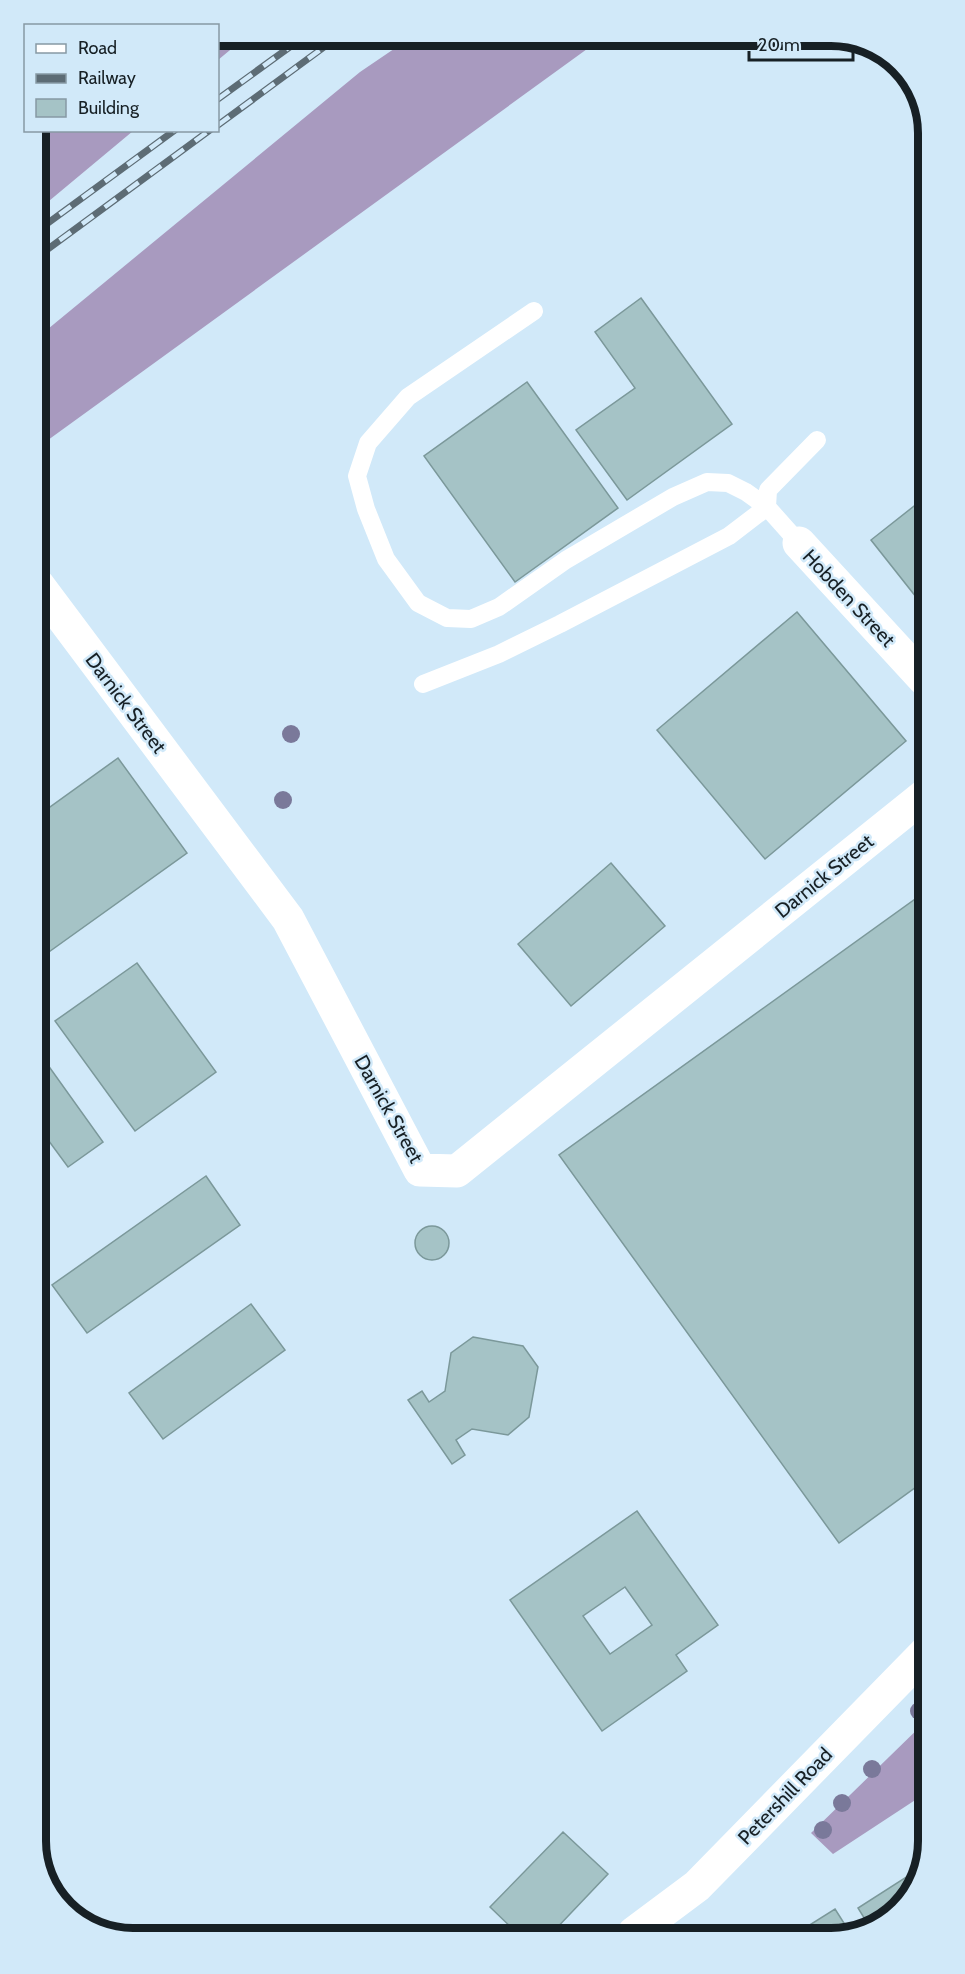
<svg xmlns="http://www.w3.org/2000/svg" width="965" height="1974" font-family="Cabin,sans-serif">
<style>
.forest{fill:#a89abf}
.building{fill:#a5c3c6;stroke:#7b989a;stroke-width:1.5;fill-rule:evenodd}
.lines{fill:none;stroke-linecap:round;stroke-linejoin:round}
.lane{stroke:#fff;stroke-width:18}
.street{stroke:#fff;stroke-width:33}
.secondary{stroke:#fff;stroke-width:33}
.rail-casing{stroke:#5d6c75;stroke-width:7}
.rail{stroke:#d1e9f9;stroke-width:4.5;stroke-dasharray:14;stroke-linecap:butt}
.tree{fill:#7a799a}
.labels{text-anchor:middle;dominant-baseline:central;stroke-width:5;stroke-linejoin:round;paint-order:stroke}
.street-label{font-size:20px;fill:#172025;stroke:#d1e9f9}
.rim{fill:none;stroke:#172025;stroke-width:8}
</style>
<rect width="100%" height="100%" fill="#d1e9f9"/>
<path class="forest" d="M218,36h29l-29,24z
M413,36h192l-568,412v-110l323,-266z
M36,131v-1l97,1 -96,80z
M928,1719l1,72 -96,63 -22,-21z"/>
<path class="building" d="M641,298l91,126 -105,76 -51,-70 59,-42 -40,-56z
M527,382l91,126 -103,74 -91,-126z
M923,499l1,108 -53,-67z
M797,612l109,129 -141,118 -108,-129z
M118,758l69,95 -141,101 -6,-8 -1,-131z
M611,863l54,63 -94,80 -53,-62z
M925,892l2,587 -88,64 -280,-388z
M137,963l79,109 -81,59 -80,-110z
M40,1054l63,88 -35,25 -28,-38z
M206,1176l34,49 -153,108 -35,-48z
M415 1243a17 17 0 1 1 34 0a17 17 0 1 1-34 0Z
M251,1304l34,46 -122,89 -34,-46z
M473,1337l50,9 15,21 -9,50 -21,18 -36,-6 -16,11 9,15 -13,9 -44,-64 14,-9 7,11 16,-11 6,-38z
M637,1511l81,114 -42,30 11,16 -85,60 -92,-131zM625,1587l27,38 -42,29 -27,-38z
M563,1832l45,42 -57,60h-33l-28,-27z
M911,1874l5,9 -4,12 -41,34 -13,-21z
M835,1909l14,22h-49z"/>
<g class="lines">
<path class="lane" d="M799,543l-32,-36 1,-17 49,-50
M423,684l76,-30 61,-30 169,-88 38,-29 -21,-15 -18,-9 -21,-1 -34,15 -107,63 -67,47 -28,12 -24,-1 -29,-15 -32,-44 -20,-50 -9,-33 11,-33 40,-46 126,-86"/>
<path class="street" d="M799,543l125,136
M38,585l250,334 132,251 37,1 468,-376"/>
<path class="secondary" d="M634,1933l63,-47 231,-236"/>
<g class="rail-casing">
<path id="rail" d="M218,99l87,-63
M218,125l121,-89
M37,231l138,-101
M37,257l173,-127"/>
</g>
<use href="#rail" class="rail"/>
</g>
<g class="tree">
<circle cx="291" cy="734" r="9"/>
<circle cx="283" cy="800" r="9"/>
<circle cx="919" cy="1711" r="9"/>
<circle cx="872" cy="1769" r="9"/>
<circle cx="842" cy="1803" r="9"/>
<circle cx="823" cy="1830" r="9"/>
</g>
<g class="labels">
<g class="street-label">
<text transform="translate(849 598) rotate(47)">Hobden Street</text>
<text transform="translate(126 703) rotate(53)">Darnick Street</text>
<text transform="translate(824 876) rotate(-39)">Darnick Street</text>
<text transform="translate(389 1109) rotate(61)">Darnick Street</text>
<text transform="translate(785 1796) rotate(-46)">Petershill Road</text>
</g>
</g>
<path d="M0 0H965V1974H0ZM133 46H831A87 87 0 0 1 918 133V1841A87 87 0 0 1 831 1928H133A87 87 0 0 1 46 1841V133A87 87 0 0 1 133 46Z" fill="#d1e9f9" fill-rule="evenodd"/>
<path class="rim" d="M133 46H831A87 87 0 0 1 918 133V1841A87 87 0 0 1 831 1928H133A87 87 0 0 1 46 1841V133A87 87 0 0 1 133 46Z"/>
<rect x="24" y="24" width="195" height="108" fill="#d1e9f9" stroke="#8799a4" stroke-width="1.5"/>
<rect x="36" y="44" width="30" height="9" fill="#ffffff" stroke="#8799a4" stroke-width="1.5"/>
<text x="78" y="54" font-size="18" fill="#172025">Road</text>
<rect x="36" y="74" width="30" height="9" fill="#5d6c75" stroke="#8799a4" stroke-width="1.5"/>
<text x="78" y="84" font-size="18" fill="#172025">Railway</text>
<rect x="36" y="99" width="30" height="18" fill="#a5c3c6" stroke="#8799a4" stroke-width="1.5"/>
<text x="78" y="114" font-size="18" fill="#172025">Building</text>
<path d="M749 51v9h104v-9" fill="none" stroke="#172025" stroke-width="3"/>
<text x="758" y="51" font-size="18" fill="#172025" stroke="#d1e9f9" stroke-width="4.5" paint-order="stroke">20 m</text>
</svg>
